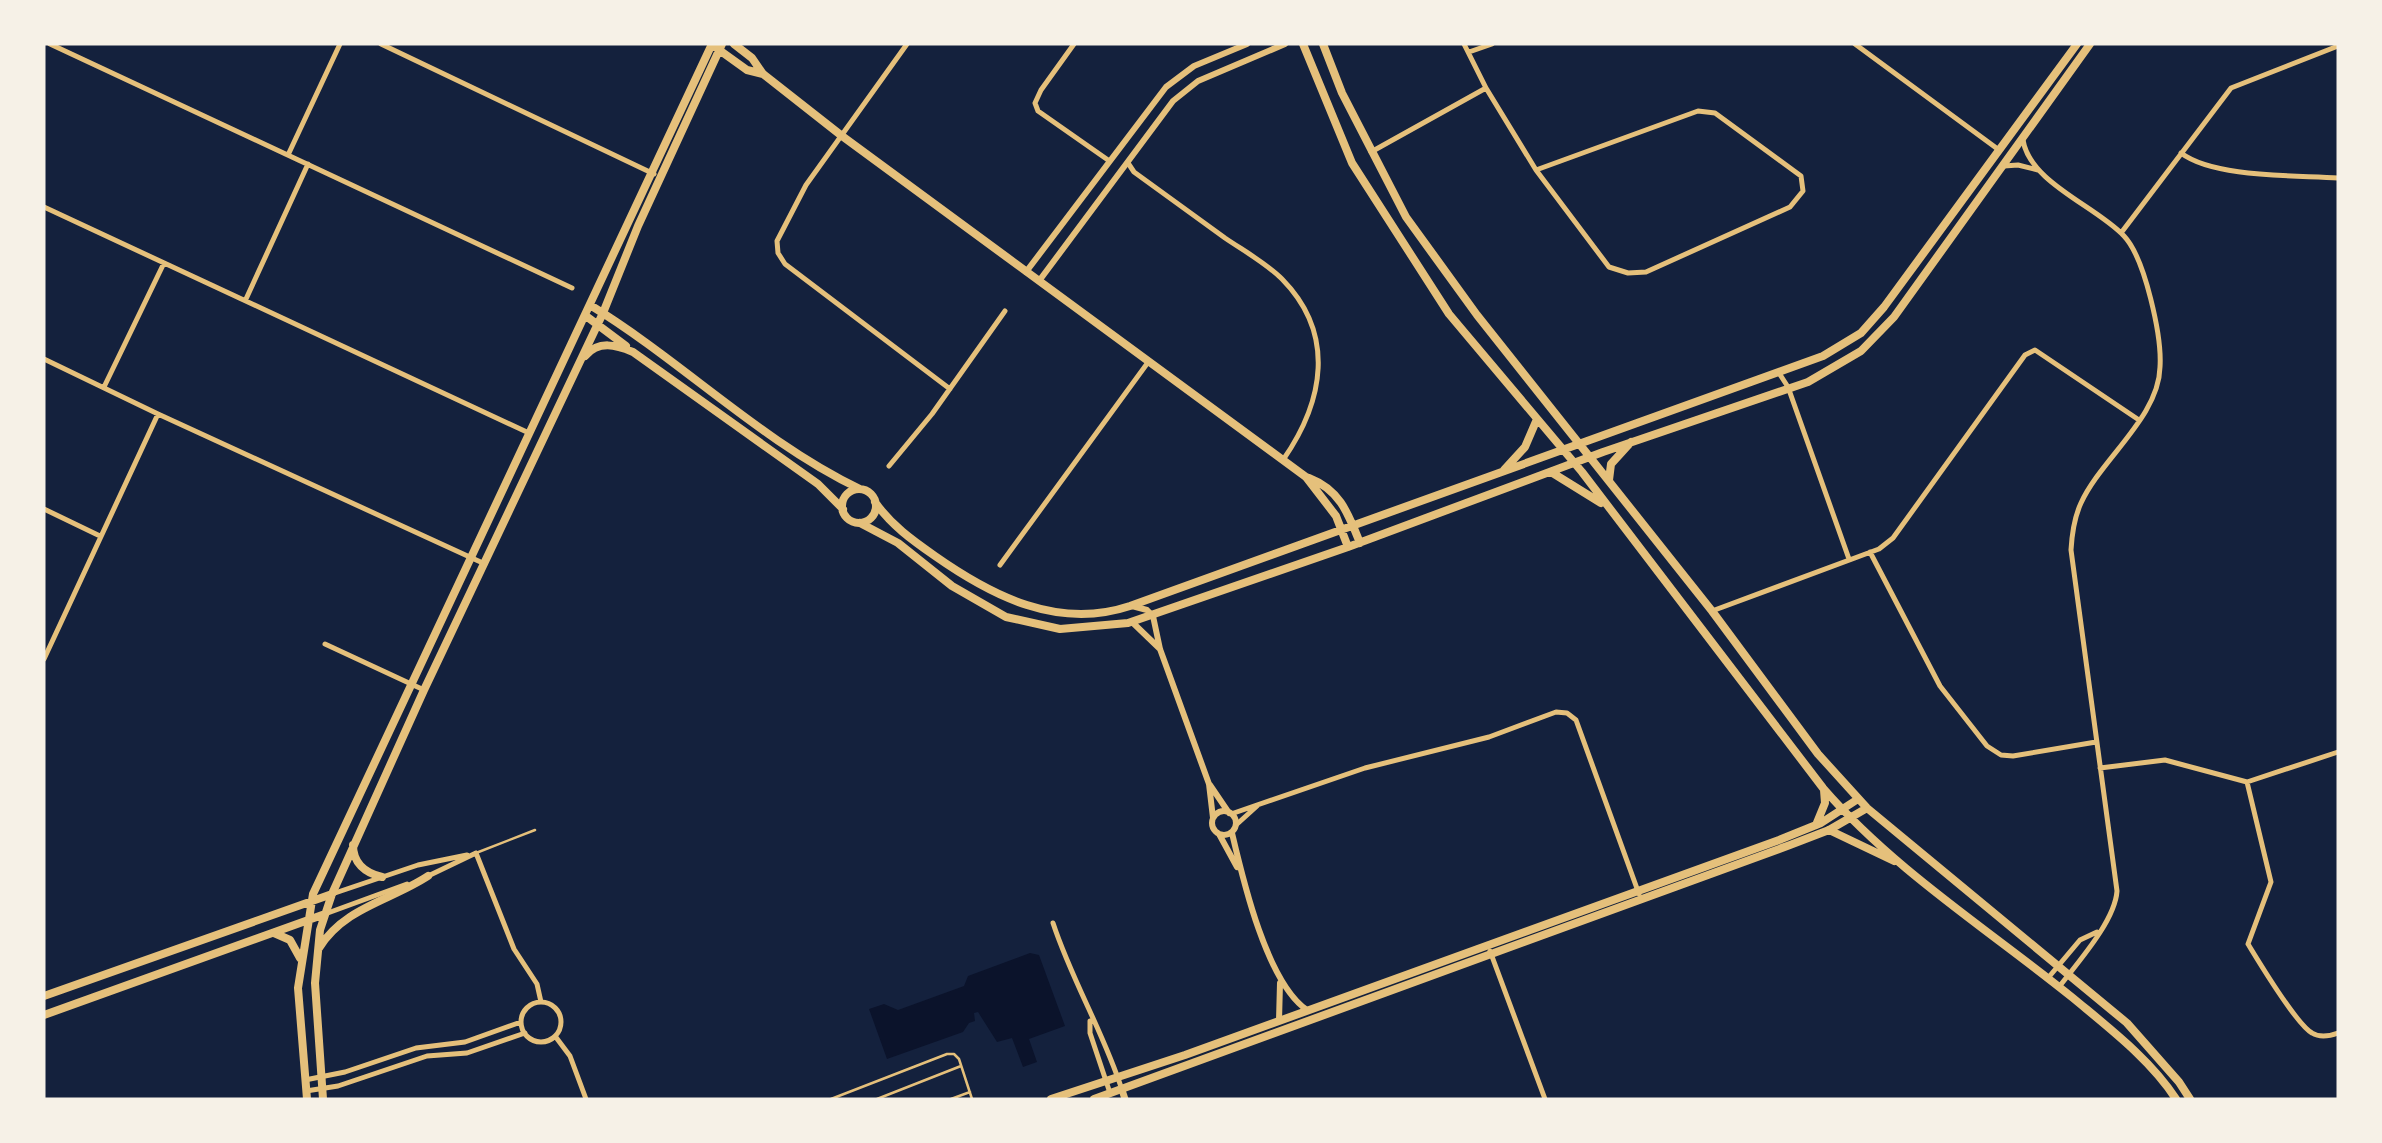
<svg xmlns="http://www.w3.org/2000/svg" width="2382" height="1143" font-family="'Open Sans',sans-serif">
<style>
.water{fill:#0b132b}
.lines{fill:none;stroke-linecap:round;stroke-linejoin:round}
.service{stroke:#e5c07b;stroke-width:2.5}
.minor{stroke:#e5c07b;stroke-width:5}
.tertiary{stroke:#e5c07b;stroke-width:6}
.secondary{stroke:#e5c07b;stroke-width:7}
.primary{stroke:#e5c07b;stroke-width:8}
</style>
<rect width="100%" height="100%" fill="#14213d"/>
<path class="water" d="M1030,953l9,2 26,71 -36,13 8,23 -14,5 -11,-29 -15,4 -19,-30 -4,1 1,8 -6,2 -6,9 -76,27 -18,-50 15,-5 14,6 66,-24 4,-10z"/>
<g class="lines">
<path class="service" d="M476,853l59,-23
M831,1099l116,-45h7l5,5 13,40
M877,1099l84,-33
M951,1099l19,-7"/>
<path class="minor" d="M50,44l522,244
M381,44l273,130
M907,44l-101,141 -29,56 1,12 7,11 165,125
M1074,44l-33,46 -6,13 3,8 70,49
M1464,44l22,44 50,82 73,97 19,6 18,-1 144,-65 13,-16 -2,-15 -86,-63 -17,-2 -162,59
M1855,44l144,106
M1469,52l23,-8
M2023,140c7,43 73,66 101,96 21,22 38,101 36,131 -1,50 -59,92 -79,136 -7,15 -9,30 -10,47l46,341c-2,30 -39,71 -58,96
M1371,152l115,-64
M2181,153c33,25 115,22 157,25
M288,155l52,-111
M1128,163l6,9c30,22 61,44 91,66 19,13 41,25 57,41 54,55 42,122 1,181
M2004,166l14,-1 20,5
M44,207l485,226
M2121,233l110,-145 107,-42
M246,299l62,-135
M44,359l114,55 327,150
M1779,373l9,14 61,172
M104,387l60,-124
M889,466l43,-52 73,-103
M44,509l56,27
M1870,552l70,134 47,60 14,9 12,1 83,-14
M1000,565l149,-204
M1712,611l167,-62 14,-11 132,-183 10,-5 104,70
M325,644l99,46
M44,659l114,-245
M2100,768l65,-8 82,22 91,-30
M2247,782l24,100 -23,62c11,18 48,80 64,89 8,5 18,3 26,0
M1231,814l134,-46 124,-31 67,-25 11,1 9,7 63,174
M1236,825l21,-19
M476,853l38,96 23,35 4,18
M426,877l50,-24
M332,894l86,-29 49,-10
M325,914l82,-30
M1053,923c19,58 51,110 69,167
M1490,951l55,148
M2048,978l32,-38 17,-8
M521 1022a20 20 0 1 1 40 0a20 20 0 1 1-40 0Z
M1090,1021v12l20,60
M555,1036l15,20 16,43
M305,1080l40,-8 71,-24 49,-6 56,-20
M306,1091l32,-5 89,-30 40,-3 58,-20"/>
<path class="tertiary" d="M1026,272l140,-185 28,-21 53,-22
M1039,281l134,-180 25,-20 87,-37
M1132,606l15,4 6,6 7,33 49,135 4,34
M1132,622l28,27
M1210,785l19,28
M1212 823a12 12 0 1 1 24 0a12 12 0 1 1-24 0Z
M1232,833c11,47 35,150 75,177
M1219,834l18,33
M1279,1021l1,-38"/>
<path class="secondary" d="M1122,1090l3,9"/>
<path class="primary" d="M734,44l18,14 11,16 79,62 464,341 30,39 12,31
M1303,44l49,119 97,151 133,158 241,316c71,82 166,142 250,210 36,30 78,62 103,101
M1323,44l19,49 64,124 71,98 235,296 106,143 49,54 260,215 52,59 11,17
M715,47l32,23 16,4
M590,305c93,57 172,137 270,184
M586,316l40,30
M585,356c14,-16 31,-11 48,-4l185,132 25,25
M1504,470l21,-23 12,-28
M1551,472l50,31
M1309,478c31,12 39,35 51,65
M1609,480l2,-16 20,-22
M842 506a17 17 0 1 1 34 0a17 17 0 1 1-34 0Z
M875,502c16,23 37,38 60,54 57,40 123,74 195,50l693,-250 38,-23 23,-26 193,-263
M860,523l38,20 54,43 54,31 54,12 68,-6 220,-76 255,-95 205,-70 53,-31 33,-34 196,-273
M1816,825l9,-22 -1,-13
M1829,830l65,31
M353,845c0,18 12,28 29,32
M274,933l16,7 10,18
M319,948c26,-41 71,-47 109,-72
M44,996l288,-102
M44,1015l281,-101
M307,1099l-9,-111 15,-94 399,-850
M323,1099l-8,-116 5,-53 12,-36 92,-204 179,-377 35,-87 84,-182
M1051,1099l134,-44 594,-215 42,-17 37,-24
M1094,1099l696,-254 39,-15 38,-22"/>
</g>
<rect width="2382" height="1143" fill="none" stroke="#f6f1e7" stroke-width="91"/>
</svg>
